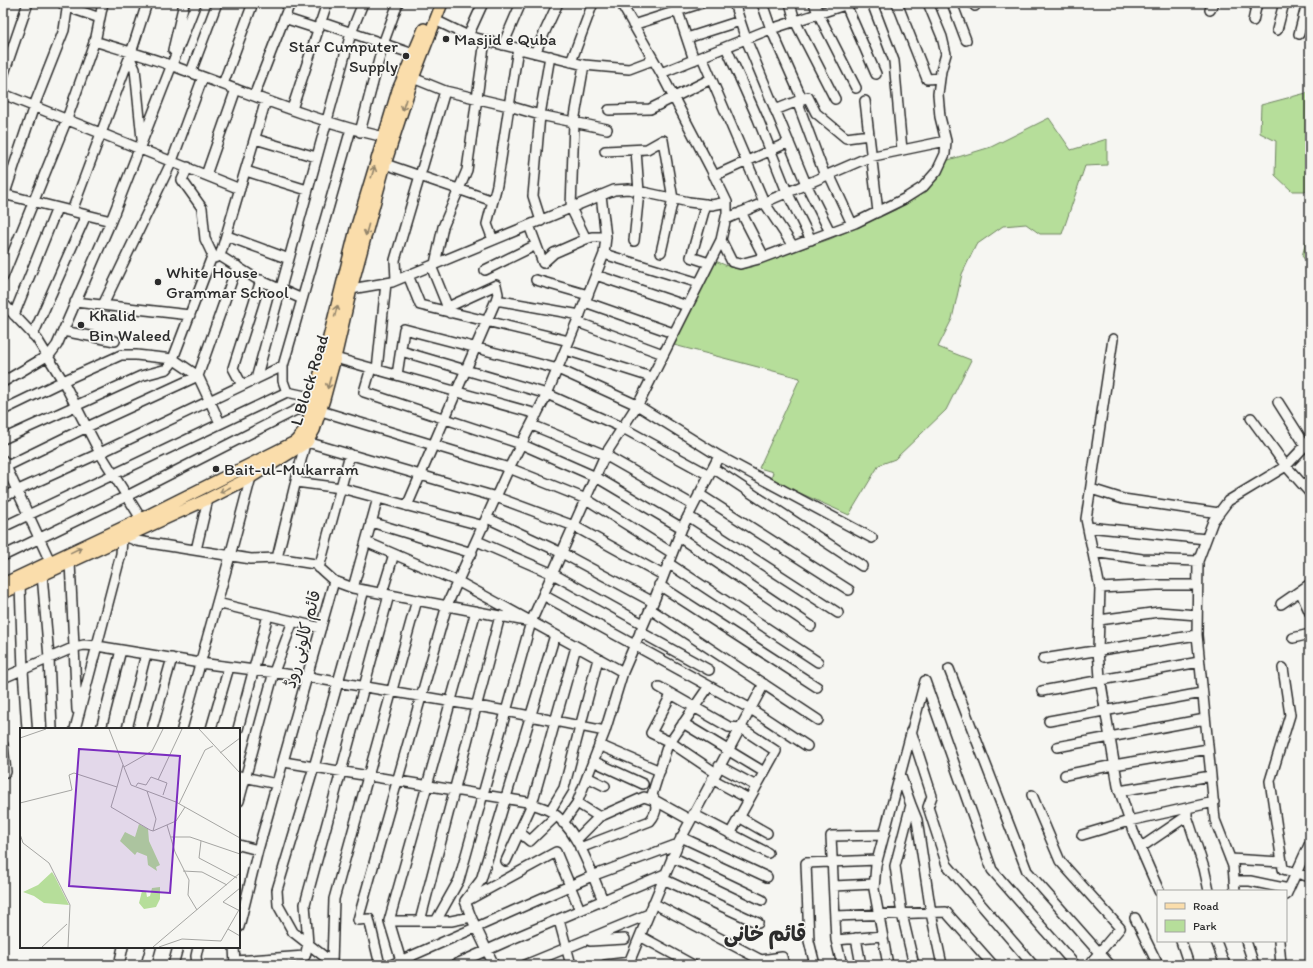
<svg xmlns="http://www.w3.org/2000/svg" width="1313" height="968" font-family="Itim,'Playpen Sans Arabic',sans-serif">
<style>
.green{fill:#b6de9a;stroke:#708462}
.lines{fill:none;stroke-linecap:round;stroke-linejoin:round}
.minor-casing{stroke:#2b2b2b;stroke-width:12}
.major-casing{stroke:#2b2b2b;stroke-width:14}
.minor{stroke:#f6f6f2;stroke-width:9}
.major{stroke:#faddab;stroke-width:11}
.oneway{stroke:#92846b}
.poi-dot{fill:#2b2b2b;stroke:#f6f6f2;stroke-width:1.5}
.labels{text-anchor:middle;dominant-baseline:central;stroke-width:3.5;stroke-linejoin:round;paint-order:stroke}
.poi-label{font-size:17px;fill:#2b2b2b;stroke:#f6f6f2;text-anchor:start}
.street-label{font-size:17px;fill:#2b2b2b;stroke:#f6f6f2}
.district-label{font-size:21px;font-weight:bold;fill:#2b2b2b;stroke:#f6f6f2}
.inset-road{fill:none;stroke:#a5a5a2;stroke-width:1}
.view{fill:#7b2cbf;fill-opacity:0.15;stroke:#7b2cbf;stroke-width:2}
.inset-edge{fill:none;stroke:#2b2b2b;stroke-width:2}
</style>
<rect width="100%" height="100%" fill="#f6f6f2"/>
<filter id="ink" filterUnits="userSpaceOnUse"><feTurbulence type="fractalNoise" baseFrequency=".025" numOctaves="2"/><feDisplacementMap in="SourceGraphic" scale="8" xChannelSelector="R" yChannelSelector="G"/><feConvolveMatrix kernelMatrix="1 2 1 2 8 2 1 2 1" color-interpolation-filters="sRGB"/></filter>
<g filter="url(#ink)">
<path class="green" d="M1310,92v99h-18l-17,-16 1,-34 -16,-8 1,-28z
M1049,118l22,32 36,-11v26l-22,1 -23,68h-22l-14,-10 -23,2 -27,19 -14,29 -10,45 -14,28 33,13 -25,50 -51,49 -16,6 -30,50 -78,-35 2,-8 -14,-4 41,-90 -126,-33 39,-85 17,7 12,2 88,-30 65,-29 33,-20 17,-29 46,-14z
M1310,228v38l-8,-10z"/>
<g class="lines">
<g class="minor-casing">
<path id="minor" d="M675,3l19,57
M734,3l12,36 60,145 24,48
M762,3l9,26 31,70
M790,3l5,18 40,78
M814,3l4,10 38,75
M872,3l22,58 8,89
M897,3l30,76 13,-1
M952,3l14,37
M973,3l2,3
M63,4l5,3 32,11
M846,5l30,69
M1210,10l4,-7
M284,18l34,11
M435,20l33,16 116,29 45,4 24,-9
M1253,21l4,-18
M320,22l99,34
M633,25l69,-22
M1277,30l7,-27
M1299,34l8,-31
M468,36l15,-33
M687,38l53,-17
M94,41c26,8 51,15 76,24 71,25 140,55 214,72
M503,45l18,-42
M726,47l32,72 29,73 24,48
M173,50l11,-47
M535,53l23,-50
M702,57l62,145 29,44
M130,58l5,11 7,70
M571,62l22,-59
M191,72l26,-69
M661,73l107,-43 83,-27
M3,76l25,-73
M413,78l32,13 64,15 31,9 67,14
M223,84l30,-81
M3,94l237,95
M254,96l36,-93
M266,100l-46,156 35,22 47,21
M797,101l28,75
M865,101l13,111
M292,109l35,-106
M609,110l41,-1 61,-30
M775,110l33,-13 8,16 30,25 23,-3
M360,132l23,-88 15,-41
M255,139l61,18
M605,151l42,-2 16,-9 10,59 -12,53
M385,164l108,37
M188,167l-6,13 20,28 3,31 9,19
M246,171l61,19
M829,174l23,50
M206,175l30,-86
M714,176l75,-34
M3,194l108,27
M601,195l5,42
M3,199l31,-93 30,-76 4,-27
M706,204l-15,53 18,6
M72,211l59,-158 16,-50
M741,212l23,45
M726,219l143,-62 77,-16
M541,221l-8,-25 7,-81 10,-59
M529,225l14,38 11,-10 32,-14 -15,-31 3,-86 10,-57
M227,236l62,23
M493,240l-6,-16 10,-39 21,-137
M721,240l11,22 8,2 19,-5 96,-36 49,-24 19,-12 14,-16 8,-17 1,-13 -6,-24 -2,-23 3,-23 5,-17 -4,-17 -14,-34
M634,241l5,-49 -3,-42
M604,254l95,29
M435,264l8,-37 24,-57 18,-130
M431,266l19,47
M485,270l51,-25
M408,275l12,30 149,36
M596,275l91,31
M3,277l64,-158 29,-82 7,-34
M396,280l-1,-20 50,-169
M536,280l52,15
M351,289l41,-7 222,-92 15,-1 60,13 23,3 15,-3
M496,300l84,15
M75,302l115,13
M585,302l88,31
M3,303l34,36 26,42 37,72 45,72
M103,305l69,-144 31,-84
M14,315l43,-107
M577,322l86,32
M63,331l52,10
M33,335l53,-120
M1113,339l-27,180 14,69 -2,62 2,28 18,108 15,45 26,60
M566,350l85,27
M401,351l146,43 76,34 86,47
M48,357l9,-12 54,-124 85,-218
M335,358l202,56
M371,368l-7,24 157,52 75,33 86,51
M377,370l9,-87
M397,375l7,-46 154,40 79,36 82,51 153,82
M256,379l95,-346 12,-30
M3,382l44,-26
M242,385l-9,-17 28,-88
M315,398l-28,-6 -4,-11v-15l68,-237
M1278,402l26,41 6,5
M3,410l60,-29 58,-26h15l37,4 25,17 22,47
M321,411l188,57 77,31 86,54
M1251,418l35,48 24,27
M532,425l73,30 88,50
M3,439l138,-63 26,-7 4,-5 40,-105 9,-3
M307,442l189,55 78,29 89,49
M3,460l50,108
M3,468l84,-41 111,-51 39,-110
M713,468l149,98
M296,482l45,6 143,38
M1091,489l32,10 96,14
M699,494l150,96
M3,497l97,-44 183,-87
M407,506l89,-206 2,-6 -2,-9 -48,22
M688,516l150,97
M487,518l75,35 91,49
M371,522l101,31
M3,527l284,-135
M1088,527l118,12
M122,535l15,6 114,18 26,-1 38,6 19,17 -76,269 -19,77
M679,537l132,89
M477,541l76,33 90,50
M366,542l93,40 164,90
M196,550l12,-51
M1093,552l49,7 56,2
M3,556l124,-60 169,-86h15
M277,558l28,-114
M70,562l7,148
M668,563l150,99
M319,568l31,-114
M42,574l7,84 3,71
M334,581l19,7 178,34 74,-167 36,-56 80,-159 6,-27v-11l-16,-33 -50,-96 -40,-70
M20,585l3,85 4,59
M659,585l158,102
M353,588l25,-90
M1100,588l57,-3h40
M1300,591l10,22
M382,593l12,-39
M543,595l208,114 56,37
M217,603l104,25
M1281,604l29,-20
M650,609l168,111
M1099,620l60,-8 38,3
M640,632l69,38
M1293,638l17,-4
M1043,659l154,-24
M1283,668l7,47 -20,66 13,88 27,8
M949,669l78,202 83,94
M3,678l72,-31 9,-2 13,1 103,17 108,14 192,33 105,21
M925,681l67,189 83,95
M659,687l70,40 12,1 35,23 -46,83
M1042,691l157,-29
M671,695l-20,38 19,9 46,31
M1049,721l153,-28
M683,723l81,49
M75,729l46,-175 1,-15
M101,729l20,-79
M127,729l19,-75
M152,729l20,-71
M182,729l48,-173 21,-79
M211,729l18,-62
M238,729l30,-114
M911,731l21,65 -4,11 19,58 86,100
M3,745l3,27
M599,745l61,26
M1057,747l148,-28
M593,761l50,23
M284,762l243,40c7,3 16,5 23,9 28,17 40,60 53,89
M719,766l37,20
M900,774l11,31 -16,61 7,48 12,51
M1065,775l49,-10 94,-16
M239,776l38,8
M1211,776l-14,-141 1,-74 15,-40 15,-20 58,-35 20,-21
M587,777l18,9
M712,779l37,20
M1119,791l92,-15 4,44 18,46 2,25
M1032,795l28,66 60,67 -31,37
M239,801l35,-129 19,-51
M577,803l21,13h3
M911,805l6,15 14,93 11,52
M550,811l14,-23 34,-129
M693,814l75,39
M1187,816l17,52 5,23
M739,817l28,16
M563,823l14,-20 28,-72 18,-59 32,-74 27,-70 37,-72
M519,832l11,9 26,-25
M1082,835l47,-14 85,-19
M681,837l86,40
M576,840l23,-23 45,-20 12,4 34,19
M239,845l19,5
M580,848l70,-27c7,-8 8,-17 2,-26l15,-48 42,-61
M1140,848l47,-32v-6
M672,857l90,43
M1230,859l52,3
M506,861l26,-57 44,-157
M663,879l95,44
M1234,881h16l39,8
M834,886l40,-2
M1286,895l24,-52
M468,900l88,-48 24,58
M653,903l108,57 21,-3 2,8
M835,916l111,-4 47,53
M471,917l-6,-16 16,-21 74,-245
M1135,918l23,47
M559,920l12,45
M389,921h62l20,-4 23,48
M420,921l80,-305
M436,921l23,-41 72,-258
M640,936l53,29
M856,938l5,27
M836,940l46,-4
M590,941l35,-2
M1181,941l8,24
M1216,941l9,24
M1246,941l8,24
M1279,941l2,24
M234,947l1,18
M235,961l70,-5 3,-12 -3,-40 84,-309
M401,961l-12,-40 87,-310
M119,965l4,-18
M146,965l5,-18
M173,965l5,-18
M197,965l-1,-9 2,-9
M329,965l3,-2 2,-64 83,-299
M335,965l-42,-33 -15,-27 -1,-15 37,-123 50,-177
M380,965l-11,-46 -11,1 89,-315 62,-137 38,-74 38,-92 19,-48 2,-17h-14l-6,2
M391,965l201,-89 86,-32
M454,965l58,-26 153,-65
M525,965l124,-51
M605,965l25,-3
M628,965l50,-121 86,-160
M815,965l-6,-24 -3,-78 71,-3
M842,965l-6,-25 -5,-104 53,-1
M888,965l-14,-76 2,-24 49,-184"/>
</g>
<g class="major-casing">
<path id="major" d="M3,584l138,-65 154,-77 7,-8 5,-8 49,-197 42,-139 26,-61
M3,593l205,-94 43,-22 56,-35 7,-12 10,-31 11,-41 16,-69 34,-125 28,-86 29,-75"/>
</g>
<use href="#minor" class="minor"/>
<use href="#major" class="major"/>
</g>
<defs><path id="oneway-shaft" d="M-6 0H5M1.5-3L5.5 0L1.5 3" fill="none" stroke-width="1.6" stroke-linecap="round" stroke-linejoin="round"/></defs>
<g class="oneway">
<use href="#oneway-shaft" transform="translate(404 105) rotate(108)"/>
<use href="#oneway-shaft" transform="translate(373 172) rotate(-73)"/>
<use href="#oneway-shaft" transform="translate(367 230) rotate(105)"/>
<use href="#oneway-shaft" transform="translate(336 311) rotate(-76)"/>
<use href="#oneway-shaft" transform="translate(329 383) rotate(105)"/>
<use href="#oneway-shaft" transform="translate(225 490) rotate(152)"/>
<use href="#oneway-shaft" transform="translate(76 550) rotate(-26)"/>
</g>
</g>
<g class="poi-dot">
<circle cx="446" cy="39" r="4"/>
<circle cx="406" cy="56" r="4"/>
<circle cx="158" cy="282" r="4"/>
<circle cx="81" cy="325" r="4"/>
<circle cx="216" cy="469" r="4"/>
</g>
<g class="labels">
<g class="poi-label">
<text x="454" y="39">Masjid e Quba</text>
<text x="398" y="46" text-anchor="end">Star Cumputer<tspan x="398" dy="20">Supply</tspan></text>
<text x="166" y="272">White House<tspan x="166" dy="20">Grammar School</tspan></text>
<text x="89" y="315">Khalid<tspan x="89" dy="20">Bin Waleed</tspan></text>
<text x="224" y="469">Bait-ul-Mukarram</text>
</g>
<g class="street-label">
<text transform="translate(309 380) rotate(-73)">L Block Road</text>
<text transform="translate(302 639) rotate(-75)">قائم کالونی روڈ</text>
</g>
<g class="district-label">
<text x="765" y="933">قائم خانى</text>
</g>
</g>
<g transform="translate(20 728)">
<rect width="220" height="220" fill="#f6f6f2"/>
<path d="M119,96l9,5 1,12 11,24 -4,2 1,4 -9,-6 -1,-9 -10,-4 -2,3 -15,-14 5,-9 10,5zM32,144l3,5 14,28 -25,-2 -10,-7 -11,-4 15,-7zM140,159v12l-4,8 -12,2 -5,-6 3,-12h4l1,6 3,-1 2,-8z" fill="#b6de9a"/>
<path class="inset-road" d="M89,1l22,56 45,17 64,36M179,1l41,44M0,10l26,-9M200,25l20,-15M104,39l28,-16 11,-22M138,52l24,-51M116,58l2,-3 8,2 5,-8 16,6 -4,12M97,59l-6,20 39,23 3,1 23,-10 9,-14M127,63l9,28 -3,12M0,75l52,-13 -3,-15 5,-2 43,14 6,-22M159,76l26,-54 8,-4M147,97l8,27 14,28 -1,15 9,15M0,106l3,9 26,20 21,42 -2,42M151,109h19l50,17M181,113l-2,17 38,20M163,143l19,1 25,13M220,183l-17,-9 17,-14M208,201l12,7M22,219l25,-23M133,219l87,-74M139,219l23,-8 39,2 19,-33"/>
<path class="view" d="M59,21l101,7 -10,137 -101,-7z"/>
<rect width="220" height="220" class="inset-edge"/>
</g>
<rect width="1313" height="968" fill="none" stroke="#f6f6f2" stroke-width="16"/>
<rect x="8" y="8" width="1297" height="952" fill="none" stroke="#2b2b2b" stroke-width="1.5" filter="url(#ink)"/>
<rect x="1157" y="890" width="130" height="52" fill="#f6f6f2" stroke="#a5a5a2"/>
<rect x="1165" y="903" width="20" height="6" fill="#faddab" stroke="#a5a5a2"/>
<text x="1193" y="910" font-size="12" fill="#2b2b2b">Road</text>
<rect x="1165" y="920" width="20" height="12" fill="#b6de9a" stroke="#a5a5a2"/>
<text x="1193" y="930" font-size="12" fill="#2b2b2b">Park</text>
</svg>
